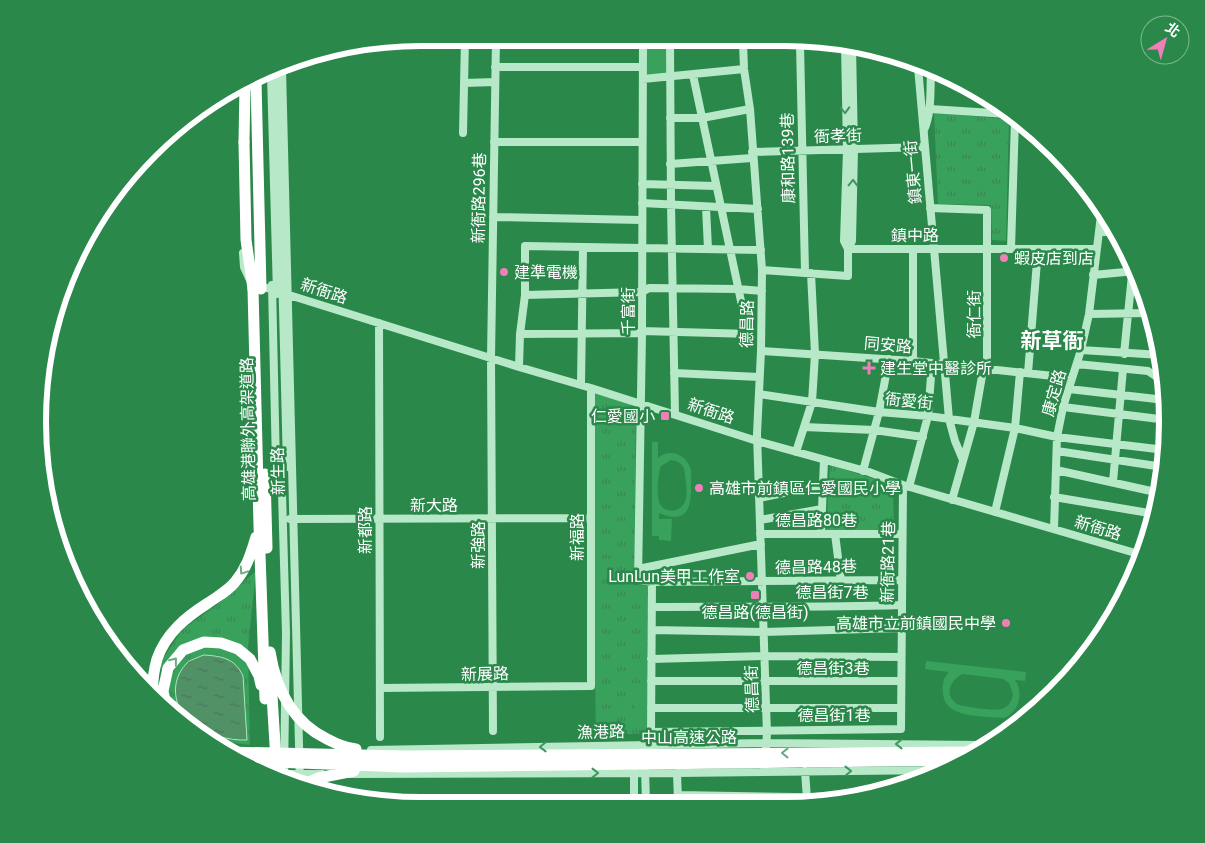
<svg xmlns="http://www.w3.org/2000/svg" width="1205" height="843" font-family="Roboto,'Noto Sans TC',sans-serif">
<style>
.park{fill:url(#park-tufts)}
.garden{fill:#38a15b;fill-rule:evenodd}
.water{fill:url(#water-ripples);stroke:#ace8bf}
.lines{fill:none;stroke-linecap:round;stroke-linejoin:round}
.minor{stroke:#b7e8c7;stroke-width:8}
.highway{stroke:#fff;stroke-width:11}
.highway-bridge{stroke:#fff;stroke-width:11}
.oneway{stroke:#3f965d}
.oneway2{stroke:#6aac80}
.poi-dot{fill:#ee7fb8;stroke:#2a884a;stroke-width:2}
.labels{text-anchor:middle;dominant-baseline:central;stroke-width:5;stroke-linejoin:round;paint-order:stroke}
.street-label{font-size:16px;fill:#fff;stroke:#2a884a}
.poi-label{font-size:16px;fill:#fff;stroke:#2a884a;text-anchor:start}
.district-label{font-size:21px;font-weight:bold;fill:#fff;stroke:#2a884a}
.rim{fill:none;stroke:#fff;stroke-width:6}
</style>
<defs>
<pattern id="park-tufts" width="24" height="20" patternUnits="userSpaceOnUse" patternTransform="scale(1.25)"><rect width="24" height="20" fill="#38a15b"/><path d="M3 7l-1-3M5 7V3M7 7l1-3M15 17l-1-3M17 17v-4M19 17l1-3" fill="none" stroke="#3f8356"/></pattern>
<pattern id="water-ripples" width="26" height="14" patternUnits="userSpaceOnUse" patternTransform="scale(1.25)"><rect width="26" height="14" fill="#509166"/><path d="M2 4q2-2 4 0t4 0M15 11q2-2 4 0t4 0" fill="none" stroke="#4e755c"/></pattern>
</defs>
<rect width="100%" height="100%" fill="#2a884a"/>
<path class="park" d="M934,113l75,6 -3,122 -14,-1 -1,-35 -53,-1z
M590,392l39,10 7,14 -2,169 15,1 -2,148h-51z
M830,465l63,20 1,46 -68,-1z
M256,571l-8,76 2,98 -31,-4 -23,-10 -17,-15 -11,-10 -8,-43 22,-33 36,-26z"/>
<path class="garden" d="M645,41l22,1v33l-22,2z
M652,442h6v16c11,-10 27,-4 32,9 2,5 1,11 1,16 1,25 -4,42 -32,30v6h13l-1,22 -12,-1v-4h-7zM671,460c9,1 14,6 14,15 1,8 3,20 0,27 -4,10 -20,12 -25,2 -4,-7 -2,-31 1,-38z
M926,661l100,11 -1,9 -10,-1c9,13 4,32 -11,38 -19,-2 -59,1 -61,-24 -1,-9 0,-16 6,-22l-24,-3zM963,674l40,5 6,4 4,11c-1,7 -4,12 -11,15 -6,2 -39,-2 -45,-5 -14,-10 -6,-25 6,-30z
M634,683h14l-1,16h-13z
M635,700h12v27h-12z"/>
<path class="water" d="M203,655c18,1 32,3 40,21l4,64c-16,1 -44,-6 -56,-16 -17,-15 -22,-42 -5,-60 3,-4 12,-6 17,-9z"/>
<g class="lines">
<path class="minor" d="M643,41l-1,292 -4,247 14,2 249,-2
M670,42l1,162 4,210
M743,43l1,26 6,40 12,161 -1,81 -4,83 10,300 -3,37
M800,44l5,228
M495,67h148
M918,67l31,352 6,22 8,19
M282,69l18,715
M277,71l10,396
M271,74l6,220
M693,75l55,259
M643,79l101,-10
M464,83l31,-1
M930,109l78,5
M670,118h32l48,-9
M924,130c8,-18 6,-38 7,-58
M463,133l2,-95
M494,142h148
M752,152l172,-5
M670,164l82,-6
M642,184l74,2
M642,203l116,6
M706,207l2,42
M930,208l57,2v158l-5,8 -8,46 -22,78
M493,217l149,3
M1099,232h17
M848,249h248
M848,249l4,-8 2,-92 -2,-104
M1011,249l4,-130
M243,253l1,14 5,11
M762,270l86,6v-27l-4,-8 3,-91 -2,-105
M1093,275l43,-4
M257,285l262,82 72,21 166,53 112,31 34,13 239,70
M272,285l4,181
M525,295l117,-3 7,-4 89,1 24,2
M1089,314l61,-1
M379,323l1,414
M642,331l109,3
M520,334l122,-1
M1081,350l80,5
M761,351l152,10 159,17
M1124,354l9,-89
M913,361v-112
M1077,364l71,7 15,10
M519,367l1,-33 5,-39v-49l236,4
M674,373l85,4
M1028,373l10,-124
M581,385l2,-138
M1069,389l96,11
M759,394l120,18 49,4 87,12 42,9 108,13
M1063,407l104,13
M804,427l70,3 49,7
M1057,451l106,16
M796,452l16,-50 3,-48 -4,-81
M281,458l5,175 -2,146
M1056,470l104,23
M863,471l16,-59 10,-53
M1113,482l10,-113
M909,487l19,-71 4,-53
M1054,497l101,17
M759,498l64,-13
M995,512l20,-84 5,-56
M290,519l300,-1
M760,520l62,-11
M1054,529l3,-92 6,-30 18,-57 8,-36 13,-107
M760,534h141
M821,534l3,-74
M835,534l6,47
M638,569l123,-25
M652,582l-1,150 250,-3 2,-244
M652,607c83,-1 166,1 249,-2
M652,630l112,2 137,-4
M651,659l113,-3 137,1
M651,681h250
M380,688l211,-2v-298
M651,708h250
M493,731l-2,-373 5,-319
M371,750l396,-7 216,2
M645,769l1,33
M805,771l2,28
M677,773l1,28
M284,774h38
M349,774l328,-1 265,-3
M678,795l182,3
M634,802v-35"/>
<path class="highway" d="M244,142l1,-56
M253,289l6,236 6,174
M265,474l2,74
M154,696c-3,-12 0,-26 3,-37 9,-26 29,-42 51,-56 10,-7 20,-12 27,-21 12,-14 16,-29 21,-45
M166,706l-3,-15 5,-23 15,-18 21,-8 17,1 17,6 12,10 9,17 2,9"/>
<path class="highway-bridge" d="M256,81l5,208
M244,142l2,98 7,49
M270,652c6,37 22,70 57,87 10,5 18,9 29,10
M271,679l6,98
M228,752l177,4 568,-4
M247,761l156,6 558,-7
M305,784l13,-6 36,-7"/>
</g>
<defs><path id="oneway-chevron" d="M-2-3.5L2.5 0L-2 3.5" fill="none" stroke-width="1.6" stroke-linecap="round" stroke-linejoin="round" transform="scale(1.25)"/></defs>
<g class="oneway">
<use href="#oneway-chevron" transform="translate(845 110) rotate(88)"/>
<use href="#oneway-chevron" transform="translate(853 183) rotate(-88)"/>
<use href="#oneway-chevron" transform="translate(899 744) rotate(-180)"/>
<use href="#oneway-chevron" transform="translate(543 747) rotate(179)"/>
<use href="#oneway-chevron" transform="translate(848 771) rotate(-1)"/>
<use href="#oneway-chevron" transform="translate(595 773)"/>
</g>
<g class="oneway2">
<use href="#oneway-chevron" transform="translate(243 571) rotate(124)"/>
<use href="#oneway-chevron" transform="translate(174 661) rotate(-51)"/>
<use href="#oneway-chevron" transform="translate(785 753) rotate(180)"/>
</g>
<g class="poi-dot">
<circle cx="1004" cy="258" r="5"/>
<circle cx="504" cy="272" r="5"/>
<path d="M866.5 360.5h5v5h5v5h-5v5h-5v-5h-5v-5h5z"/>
<rect x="660" y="411" width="10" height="10" rx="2.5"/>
<circle cx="699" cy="488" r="5"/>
<circle cx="750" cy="576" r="5"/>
<rect x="750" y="590" width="10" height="10" rx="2.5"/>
<circle cx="1006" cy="623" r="5"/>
</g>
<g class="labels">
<g class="street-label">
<text transform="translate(838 136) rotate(-2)">衙孝街</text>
<text transform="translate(788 158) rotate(-91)">康和路139巷</text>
<text transform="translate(913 172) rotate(-95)">鎮東一街</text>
<text transform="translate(479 198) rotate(-89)">新衙路296巷</text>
<text x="915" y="235">鎮中路</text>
<text transform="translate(324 291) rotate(18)">新衙路</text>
<text transform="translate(628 311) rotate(-90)">千富街</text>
<text transform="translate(974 314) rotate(-90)">衙仁街</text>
<text transform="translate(747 324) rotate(-89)">德昌路</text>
<text transform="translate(888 345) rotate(5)">同安路</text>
<text transform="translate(1054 393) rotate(-74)">康定路</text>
<text transform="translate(909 401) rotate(6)">衙愛街</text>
<text transform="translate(711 411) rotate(18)">新衙路</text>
<text transform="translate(248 429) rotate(-91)">高雄港聯外高架道路</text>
<text transform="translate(278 471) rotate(-91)">新生路</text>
<text x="434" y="505">新大路</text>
<text x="816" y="520">德昌路80巷</text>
<text transform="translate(1098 528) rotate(17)">新衙路</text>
<text transform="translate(365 530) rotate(-90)">新都路</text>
<text transform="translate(577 537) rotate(-90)">新福路</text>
<text transform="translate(478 545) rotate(-90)">新強路</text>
<text transform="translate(888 562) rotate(-89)">新衙路21巷</text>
<text transform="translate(816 567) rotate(-1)">德昌路48巷</text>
<text x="832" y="592">德昌街7巷</text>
<text x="833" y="668">德昌街3巷</text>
<text transform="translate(485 674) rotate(-1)">新展路</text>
<text transform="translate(752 689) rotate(-92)">德昌街</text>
<text x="834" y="715">德昌街1巷</text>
<text transform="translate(601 732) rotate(-1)">漁港路</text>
<text x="689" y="737">中山高速公路</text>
</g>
<g class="poi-label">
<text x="1014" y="258">蝦皮店到店</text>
<text x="514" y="272">建準電機</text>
<text x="880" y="368">建生堂中醫診所</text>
<text x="655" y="416" text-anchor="end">仁愛國小</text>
<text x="709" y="488">高雄市前鎮區仁愛國民小學</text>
<text x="740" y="576" text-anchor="end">LunLun美甲工作室</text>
<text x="755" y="612" text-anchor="middle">德昌路(德昌街)</text>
<text x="996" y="623" text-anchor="end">高雄市立前鎮國民中學</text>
</g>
<g class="district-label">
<text x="1052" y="341">新草衙</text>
</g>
</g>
<path d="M0 0H1205V843H0ZM421 46H784A375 375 0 0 1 1159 421V422A375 375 0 0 1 784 797H421A375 375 0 0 1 46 422V421A375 375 0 0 1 421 46Z" fill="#2a884a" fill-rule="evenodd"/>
<path class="rim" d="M421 46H784A375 375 0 0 1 1159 421V422A375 375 0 0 1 784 797H421A375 375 0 0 1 46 422V421A375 375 0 0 1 421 46Z"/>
<g transform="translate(1165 40) rotate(37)"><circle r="24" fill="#2a884a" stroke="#7fb892"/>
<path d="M0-4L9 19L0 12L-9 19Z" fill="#ee7fb8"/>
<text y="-8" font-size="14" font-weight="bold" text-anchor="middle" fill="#ffffff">北</text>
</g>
</svg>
